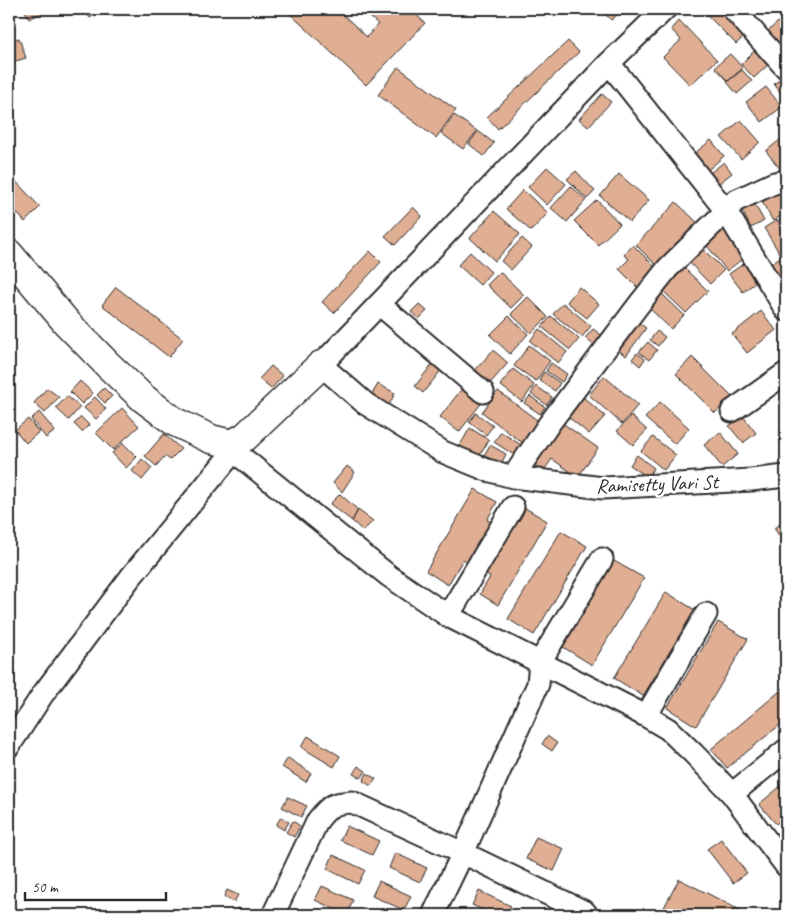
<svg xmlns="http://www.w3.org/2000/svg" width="795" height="924" font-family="Caveat,sans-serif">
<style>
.building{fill:#e0ae92;stroke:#2b2b2b}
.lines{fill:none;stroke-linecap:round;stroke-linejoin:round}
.street-casing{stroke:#2b2b2b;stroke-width:25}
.secondary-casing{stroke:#2b2b2b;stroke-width:31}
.street{stroke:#fff;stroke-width:21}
.secondary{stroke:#fff;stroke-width:28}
.labels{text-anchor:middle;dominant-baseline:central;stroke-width:5;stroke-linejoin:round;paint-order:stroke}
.street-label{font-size:20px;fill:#2b2b2b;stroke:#fff}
</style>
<rect width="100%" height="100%" fill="#fff"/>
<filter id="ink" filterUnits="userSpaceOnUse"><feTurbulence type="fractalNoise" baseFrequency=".02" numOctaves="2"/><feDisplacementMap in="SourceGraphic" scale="10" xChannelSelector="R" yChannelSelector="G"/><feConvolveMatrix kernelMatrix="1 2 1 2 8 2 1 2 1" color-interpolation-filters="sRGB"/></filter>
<g filter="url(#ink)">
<path class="building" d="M24,9h17l1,4 -13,6z
M83,9h20l-13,9z
M285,9h52l30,28 11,-13 -14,-12 3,-3h43l15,14 -59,62z
M600,9h24l-13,11z
M714,9h12l23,23 -13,12 -29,-29z
M785,16l1,1v21l-6,6 -12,-13z
M679,20l38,40 -27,25 -27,-28 18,-17 -10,-11z
M19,38l7,20 -17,5v-22z
M568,41l11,11 -81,77 -11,-12z
M757,48l13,15 -16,15 -13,-14z
M730,54l13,14 -15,13 -13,-14z
M398,67l58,43 -20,28 -58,-43z
M742,70l10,11 -15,13 -10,-12z
M786,74v26l-12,-16z
M766,87l16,20 -20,15 -16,-20z
M602,94l9,8 -23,25 -9,-8z
M454,115l23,16 -14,18 -22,-16z
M741,120l19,22 -19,17 -20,-22z
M478,131l16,12 -10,13 -15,-12z
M786,135v29l-6,5 -14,-18z
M711,140l13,16 -16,14 -13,-17z
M724,162l8,11 -14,11 -8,-11z
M547,167l19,17 -19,21 -19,-18z
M576,171l19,20 -8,8 -20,-20z
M9,174l31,33 -15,15 -16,-18z
M619,174l30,26 -19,22 -30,-26z
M571,186l15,14 -19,22 -16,-14z
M523,190l25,23 -17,18 -25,-22z
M778,193l8,13v7l-13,8 -11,-19z
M597,200l23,24 -22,21 -24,-24z
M676,202l25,24 -41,43 -24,-24z
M754,203l10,18 -13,7 -10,-19z
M413,207l9,9 -27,29 -10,-9z
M494,211l26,23 -25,27 -25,-23z
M786,215v16l-7,-11z
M777,220l9,14v16l-6,4 -16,-26z
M724,227l23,28 -20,16 -23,-29z
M522,238l10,9 -21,23 -10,-9z
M633,245l26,26 -19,19 -21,-21 10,-10 -5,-4z
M700,246l24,24 -14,14 -24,-25z
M370,251l11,11 -47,51 -12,-11z
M470,252l21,20 -11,13 -22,-20z
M786,253v31l-5,3 -14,-21z
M746,262l13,18 -16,12 -14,-18z
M681,265l27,26 -22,22 -27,-26z
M500,272l24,23 -13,13 -24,-23z
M116,287l67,52 -14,18 -67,-52z
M579,287l20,17 -12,14 -20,-16z
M659,291l25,24 -13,14 -25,-24z
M528,297l20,20 -17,16 -20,-19z
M563,303l28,23 -9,11 -29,-23z
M419,304l8,7 -8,8 -8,-7z
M761,311l15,19 -29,23 -15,-19z
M509,316l19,18 -18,20 -20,-19z
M551,316l28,23 -9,11 -28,-23z
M633,319l13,9 -20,28 -12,-9z
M539,329l28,23 -9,11 -28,-22z
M593,329l10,7 -8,10 -10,-8z
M657,331l8,6 -7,9 -8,-6z
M648,342l9,8 -8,10 -10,-8z
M529,345l21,16 -14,20 -22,-15z
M493,350l15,13 -22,25 -15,-13z
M637,353l8,6 -5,7 -8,-7z
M438,357l8,7 -23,29 -8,-7z
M692,357l40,40 -17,16 -39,-39z
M551,363l16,11 -5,8 -16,-11z
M271,366l12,10 -12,13 -12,-10z
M513,369l21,16 -12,17 -22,-17z
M544,372l16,11 -5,8 -16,-11z
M604,376l34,29 -16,19 -33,-29z
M80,381l13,12 -11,11 -12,-12z
M378,384l17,9 -8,16 -18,-10z
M464,386l19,15 -24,31 -19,-15z
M536,386l16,11 -5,8 -16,-11z
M47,388l12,9 -14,16 -11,-10z
M104,388l8,8 -7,7 -8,-8z
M498,391l43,32 -16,22 -43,-33z
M67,396l13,11 -11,13 -13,-12z
M530,396l15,11 -5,7 -16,-11z
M582,396l23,20 -16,18 -23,-19z
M95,397l11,12 -10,10 -12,-11z
M660,402l29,26 -14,16 -30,-26z
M122,408l17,18 -26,24 -17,-17z
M39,412l16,19 -9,7 -15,-19z
M476,413l17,13 -7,9 -17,-13z
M631,416l16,14 -14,15 -16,-14z
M743,416l13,17 -13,10 -14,-17z
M81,417l8,8 -7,7 -8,-8z
M28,419l11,13 -13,11 -11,-13z
M558,420l40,28 -20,29 -26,-18 -8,11 -20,-2z
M470,428l19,12 -11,18 -19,-11z
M501,432l23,15 -7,10 -23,-15z
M720,432l18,22 -16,13 -18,-22z
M164,434l17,15 -11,11 -5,-4 -9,10 -11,-10z
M653,437l23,18 -12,15 -23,-19z
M123,443l14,14 -11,11 -14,-15z
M490,445l16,9 -6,12 -17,-9z
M637,455l17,13 -7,9 -17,-12z
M142,459l10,9 -10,12 -10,-9z
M347,466l8,6 -13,20 -9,-9z
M475,489l22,13 -10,18 4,2 -24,40 -4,-3 -15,26 -22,-14z
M340,494l18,16 -6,11 -22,-17z
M522,506l25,15 -49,84 -18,-11 10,-17 -8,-4z
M358,510l15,11 -10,10 -11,-10z
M785,521l1,1v24l-12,-18z
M561,531l26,15 -53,89 -26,-16z
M614,561l30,17 -52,87 -29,-18z
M666,592l29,18 -52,86 -29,-18z
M718,622l30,17 -52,87 -29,-18z
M786,686v34l-59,48 -16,-19z
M308,736l32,20 -6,11 -33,-20z
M547,736l10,7 -5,8 -10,-7z
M288,758l23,15 -5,9 -24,-15z
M358,766l8,5 -5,7 -8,-4z
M367,773l9,6 -5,7 -8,-5z
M786,782v33l-10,9 -17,-20z
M288,797l19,9 -6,11 -19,-10z
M281,817l8,5 -5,8 -8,-5z
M293,821l7,5 -6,11 -8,-5z
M347,826l32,15 -7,14 -32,-15z
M536,837l28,12 -10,22 -28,-12z
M721,839l26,34 -14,10 -26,-34z
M395,853l32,15 -7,14 -31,-14z
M333,855l32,15 -7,14 -31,-15z
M679,879l71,36h-90z
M379,881l32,15 -7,14 -32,-14z
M322,886l31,14 -6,15 -32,-15z
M227,890l11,5 -4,7 -10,-5z
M479,891l32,15 -5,9h-12l-22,-10z
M238,908l10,6 -1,1h-14z"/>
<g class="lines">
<g class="street-casing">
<path id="street" d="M665,9l-56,54 -288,302 45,39 77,48 44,18 26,7 90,11 148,-8 35,-4
M733,9l52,58
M609,63l117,148 60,99
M379,304l104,88
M732,411l54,-38
M233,452l12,8 144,116 59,40 198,100 22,13 26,25 38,40 54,72
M513,477l36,-53 91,-121 28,-35 58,-57 9,-10 39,-18 12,-2
M448,616l65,-109
M646,716l60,-102
M9,746l34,-52 87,-116 103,-126 -1,-8
M732,794l54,-44
M273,915l45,-95c12,-15 15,-17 34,-18l111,51 122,59 2,3
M433,915l30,-62 75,-169 2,-22 62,-103"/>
</g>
<g class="secondary-casing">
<path id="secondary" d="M9,254l58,69 41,42 35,33 32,24 36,17 21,5 13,-7 76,-72"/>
</g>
<use href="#street" class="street"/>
<use href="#secondary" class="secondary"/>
</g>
</g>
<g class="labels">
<g class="street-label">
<text transform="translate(657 484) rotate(-2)">Ramisetty Vari St</text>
</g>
</g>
<rect width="795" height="924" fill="none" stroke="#fff" stroke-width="30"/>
<rect x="15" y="15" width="765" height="894" fill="none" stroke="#2b2b2b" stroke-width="2" filter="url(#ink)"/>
<path d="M25 892v8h141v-8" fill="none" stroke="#2b2b2b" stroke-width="2.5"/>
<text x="32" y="892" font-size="15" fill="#2b2b2b" stroke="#ffffff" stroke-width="4" paint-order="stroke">50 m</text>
</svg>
